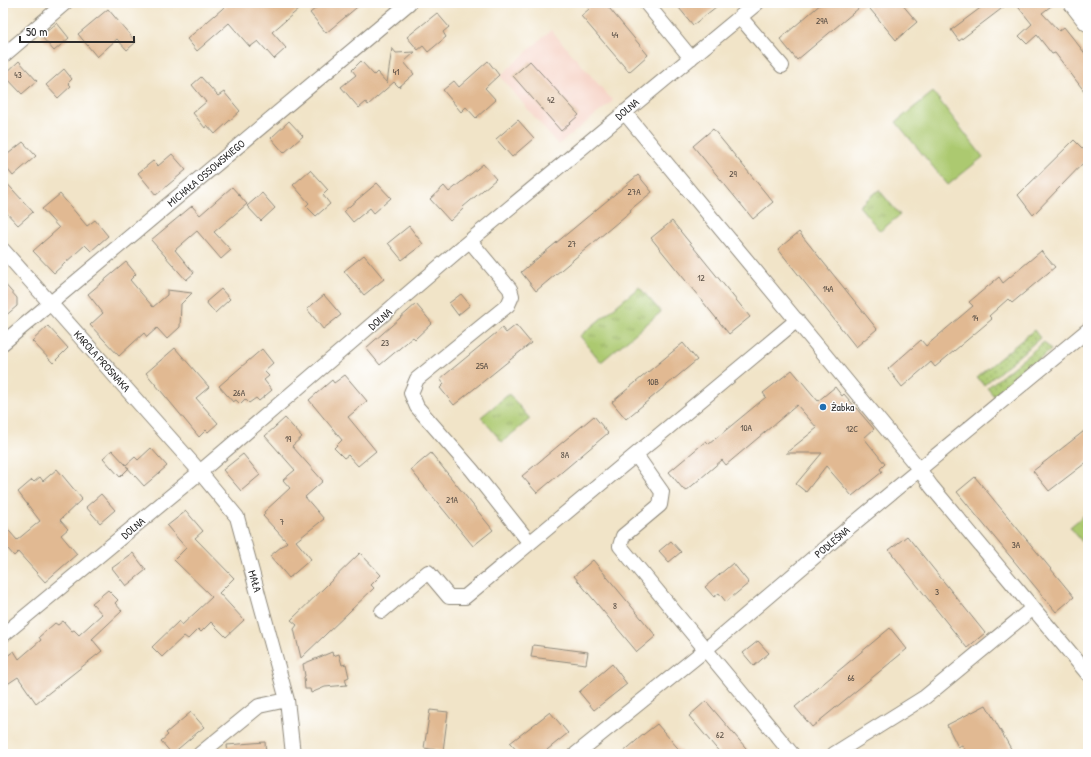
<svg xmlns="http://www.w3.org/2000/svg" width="1091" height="757" font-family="'Patrick Hand',sans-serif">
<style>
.built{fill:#f6d2c5}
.grass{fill:url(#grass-dots);stroke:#6c7a4e}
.park{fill:url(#park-tufts);stroke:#6c7a4e}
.garden{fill:#acc970;stroke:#6c7a4e}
.building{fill:#e1b992}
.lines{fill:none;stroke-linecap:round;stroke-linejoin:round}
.street-casing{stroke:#8e887a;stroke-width:16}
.secondary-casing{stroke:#8e887a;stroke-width:22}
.street{stroke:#fff;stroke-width:14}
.secondary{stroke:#fff;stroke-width:20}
.poi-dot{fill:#1f6fb2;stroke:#fff;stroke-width:1.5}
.labels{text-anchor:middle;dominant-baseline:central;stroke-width:3;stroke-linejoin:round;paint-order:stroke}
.number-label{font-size:9px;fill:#584e45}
.street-label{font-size:11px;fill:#2b2b2b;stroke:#fff}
.poi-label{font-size:11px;fill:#2b2b2b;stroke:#fff;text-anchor:start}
</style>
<defs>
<pattern id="grass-dots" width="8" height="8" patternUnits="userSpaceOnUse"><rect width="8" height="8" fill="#acc970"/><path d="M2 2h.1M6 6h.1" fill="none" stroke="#8ca35c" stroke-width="1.8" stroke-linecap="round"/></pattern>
<pattern id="park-tufts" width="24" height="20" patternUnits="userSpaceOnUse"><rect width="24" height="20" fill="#acc970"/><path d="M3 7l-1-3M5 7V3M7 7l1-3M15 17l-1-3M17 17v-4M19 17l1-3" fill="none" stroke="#8ca35c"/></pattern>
</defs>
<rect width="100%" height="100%" fill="#fff"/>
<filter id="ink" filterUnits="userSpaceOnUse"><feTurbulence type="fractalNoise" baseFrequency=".025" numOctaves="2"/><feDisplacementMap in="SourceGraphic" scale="8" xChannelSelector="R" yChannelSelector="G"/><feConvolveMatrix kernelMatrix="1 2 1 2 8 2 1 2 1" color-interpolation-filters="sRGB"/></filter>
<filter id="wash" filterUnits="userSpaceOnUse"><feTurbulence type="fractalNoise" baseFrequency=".012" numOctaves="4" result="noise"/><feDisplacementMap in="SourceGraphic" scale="16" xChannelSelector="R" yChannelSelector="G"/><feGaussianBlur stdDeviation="0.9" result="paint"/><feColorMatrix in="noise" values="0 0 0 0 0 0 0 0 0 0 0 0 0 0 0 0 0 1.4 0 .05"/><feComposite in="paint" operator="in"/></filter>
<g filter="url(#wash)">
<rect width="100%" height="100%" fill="#f1e4c8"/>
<path class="built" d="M551,30l62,71 -55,44 -58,-69z"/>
<path class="grass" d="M1034,330l6,8 -56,47 -7,-8z
M1044,342l7,8 -57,46 -7,-8z"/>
<path class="park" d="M879,190l21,25 -20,16 -21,-25z
M639,287l22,25 -60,50 -21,-26z
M509,394l21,25 -28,23 -21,-25z
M1088,512v37l-18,-22z"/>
<path class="garden" d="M933,92l50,65 -35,28 -52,-63z"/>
<g id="blocks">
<path class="building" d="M229,3h64l6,6 -27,23 14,16 -12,11 -16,-18 -8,6 -21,-24 -32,28 -10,-12z
M322,3h40l-36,30 -16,-20z
M584,3h21l43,52 -19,17 -48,-56 8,-7z
M675,3h46l-28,22z
M822,3h43l-68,57 -17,-21z
M865,3h36l16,19 -21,18z
M987,3h22l-50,38 -8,-11z
M1015,3h40l-13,10 17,18 5,-4 24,30v39l-33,-43 -3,1 -15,-19 -10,9 -8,-8 13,-12z
M108,9l28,33 -9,8 -10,-11 -20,18 -19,-23z
M437,13l12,14 -6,5 3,5 -18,15 -5,-6 -5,4 -11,-13z
M57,23l12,15 -15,13 -13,-15z
M392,48l4,5 19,-1 -11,10 10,12 -15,13 -5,-5 -26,23 -2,-3 -7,6 -18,-21 15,-12 -4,-5 9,-9 13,14 3,-3 10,11z
M19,61l18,20 -15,13 -18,-19z
M488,61l11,14 -14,13 11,12 -20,18 -10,-11 -5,5 -18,-22 11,-9 5,6z
M530,61l49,54 -18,16 -48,-55z
M64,69l8,10 -4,4 3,3 -13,12 -12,-13z
M201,77l17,19 6,-4 16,19 -25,23 -8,-9 -2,3 -12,-15 13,-11 -14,-17z
M518,120l16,18 -22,19 -16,-18z
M289,121l14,15 -19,17 -13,-15z
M713,129l60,73 -20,17 -60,-73z
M1074,140l14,14v4l-55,57 -15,-20z
M23,142l13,14 -23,20 -10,-12v-6z
M172,154l14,16 -30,25 -18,-22 15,-12 5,5z
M483,164l13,15 -33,28 1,1 -14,13 -20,-22 14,-13 5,6z
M310,170l18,20 -5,5 7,9 -14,12 -10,-10 3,-3 -16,-18z
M638,175l14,17 -22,18 1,1 -95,80 -15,-19z
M3,179l30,33 -15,13 -15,-16z
M377,183l14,15 -17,15 -4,-5 -17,14 -9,-11z
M232,187l15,17 -33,28 17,18 -10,9 -24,-28 -22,19 19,23 -8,7 -35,-40 41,-34 8,9z
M262,193l13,15 -14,13 -14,-15z
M60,194l27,32 8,-6 13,16 -17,15 -6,-6 -31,28 -21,-22 26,-23 -17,-19z
M672,221l78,96 -21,17 -78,-96z
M409,226l14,18 -21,16 -14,-17z
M799,232l78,97 -21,18 -78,-98z
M1041,251l14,16 -43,36 -4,-4 -19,17 3,3 -57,48 -4,-5 -29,25 -14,-18 33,-29 5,6 47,-40 -4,-4 30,-25 4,6z
M364,255l20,24 -20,16 -20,-24z
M126,262l10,12 -6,6 23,27 14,-12v-5l25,3 -11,11 -1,23 -13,12 -10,-11 -10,9 -3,-4 -25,23 -29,-31 13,-12 -15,-19z
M3,282l14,16v8l-14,12z
M221,289l9,10 -15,14 -9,-11z
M461,294l9,11 -12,10 -9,-12z
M324,295l17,20 -18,14 -16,-20z
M416,304l16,19 -17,16 -2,-2 -33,28 -14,-17z
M516,325l15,18 -77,62 -14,-17 4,-4 -4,-5 62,-51 4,5z
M48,326l20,22 -15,15 -21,-22z
M683,343l14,17 -71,59 -14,-17z
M175,348l34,39 -13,11 22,25 -10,9 -2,-2 -7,7 -53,-64z
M262,349l11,14 -9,8 5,5 -5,4 8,10 -13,11 -3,-3 -7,5 -4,-4 -5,5 -4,-4 -3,2 -14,-16z
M792,370l26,31 17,-14 7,9 2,-2 30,35 -10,9 21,26 -5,5 2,3 -30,24 -26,-30 -20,26 -10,-8 26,-31h-36l31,-25 -20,-23 -71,60 -4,-5 -36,31 -3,-2 -14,-17 37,-31 3,3 57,-47 -3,-4z
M345,375l22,26 -19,16 28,34 -18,15 -10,-11 -4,3 -10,-10 8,-8 -33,-40 23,-20 2,3z
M594,416l14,17 -71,60 -15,-17z
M285,418l17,19 -10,9 31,35 -18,16 19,22 -28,22 15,18 -22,19 -19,-22 17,-14 -24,-26 2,-2 -1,-2 26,-24 -7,-8 12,-10 -30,-34z
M1088,428v33l-39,30 -16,-20z
M151,448l16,18 -23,20 -18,-20 3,2 -9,9 -17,-19 9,-8 14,15 9,-8 3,3z
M431,453l62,77 -20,16 -62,-76z
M243,454l17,21 -19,16 -18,-21z
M57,469l25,30 -22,21 8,9 -7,6 16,19 -32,28 -27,-30 -4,4 -11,-13v-19l14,16 23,-19 -22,-29 14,-12 2,2 6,-5 3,4z
M975,477l99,120 -18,15 -99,-120z
M101,494l14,16 -15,13 -14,-16z
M186,511l17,20 -8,7 39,40 -15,15 25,27 -18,17 -15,-15 -10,10 -3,-3 -10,10 -4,-3 -22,21 -10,-10 27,-26 3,4 30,-28 -38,-37 12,-12 -19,-22z
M907,536l78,97 -18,15 -78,-98z
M671,541l10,11 -12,10 -10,-11z
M133,553l13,17 -20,16 -14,-18z
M360,553l21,22 -10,10 3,3 -73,70 -7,-29 3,-4 -6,-5z
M593,560l63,76 -19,16 -63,-76z
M733,563l16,20 -23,19 -7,-9 -5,4 -9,-10z
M108,590l10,10 -3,3 7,8 -30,28 10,12 -66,52 -18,-26 -15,10v-28l11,-8 5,8 22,-19 -2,-3 16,-14 3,2 5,-4 9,10 2,-1 5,5 23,-21 -10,-11z
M890,628l17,21 -95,78 -17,-20z
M758,641l11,12 -15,13 -11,-13z
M533,645l55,7 -2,12 -55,-7z
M332,652l1,4 6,-2 3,11 4,-1 3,13 -4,2 2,6 -22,2 -14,6 -1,-4h-5l-1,-12 1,-1 -2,-12z
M612,664l15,20 -33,26 -15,-18z
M706,701l45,53h-30l-32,-38z
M986,705l28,49h-47l-5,-9 -4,2 -11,-22z
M430,710l18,2 -5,39 -19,-3z
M191,712l13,15 -32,27 -11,-13 7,-6 -2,-2z
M550,712l18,21 -26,21h-22l-10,-11z
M657,724l26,30h-62l23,-20z
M265,742l1,12h-38l-1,-9z"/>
</g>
</g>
<g filter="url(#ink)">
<use href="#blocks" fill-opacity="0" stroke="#8e887a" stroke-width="1"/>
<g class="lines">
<g class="street-casing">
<path id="street" d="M646,3l45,55
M740,17l42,49
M3,56l62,-53
M624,112l297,359
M470,241l40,48 2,7 -4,9 -91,74 -6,14 6,14 55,63 58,73
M3,250l191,215 43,52 50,183 6,54
M3,343l406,-340
M636,455l26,37 -2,13 -37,31 -3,10 172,208
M919,469l12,17 157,188
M382,611l46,-39 21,25h16l332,-277
M3,635l197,-163 261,-224 296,-245
M200,754l59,-48 28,-6
M576,754l129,-104 141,-120 242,-200
M834,754l91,-57 108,-89"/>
</g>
<g class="secondary-casing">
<path id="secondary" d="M1074,3l14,18"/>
</g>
<use href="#street" class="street"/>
<use href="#secondary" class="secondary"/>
</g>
</g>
<circle class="poi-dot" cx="823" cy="407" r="4"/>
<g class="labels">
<g class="number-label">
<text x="822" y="21">29A</text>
<text x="615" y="35">44</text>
<text x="396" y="72">41</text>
<text x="18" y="75">43</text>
<text x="551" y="100">42</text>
<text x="733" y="174">29</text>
<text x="634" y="192">27A</text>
<text x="572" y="244">27</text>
<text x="701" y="278">12</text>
<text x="828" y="289">14A</text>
<text x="975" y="318">14</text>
<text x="385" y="343">23</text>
<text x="482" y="366">25A</text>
<text x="653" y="382">10B</text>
<text x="239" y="393">26A</text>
<text x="746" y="428">10A</text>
<text x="852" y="429">12C</text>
<text x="288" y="439">19</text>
<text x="565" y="455">8A</text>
<text x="452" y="500">21A</text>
<text x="282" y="522">7</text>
<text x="1016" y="545">3A</text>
<text x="937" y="592">3</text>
<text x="615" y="606">8</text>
<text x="851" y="678">66</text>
<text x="720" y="735">62</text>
</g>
<g class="street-label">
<text transform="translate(627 109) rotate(-40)">DOLNA</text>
<text transform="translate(206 173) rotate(-40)">MICHAŁA OSSOWSKIEGO</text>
<text transform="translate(380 319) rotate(-41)">DOLNA</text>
<text transform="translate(102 361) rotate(48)">KAROLA PROSNAKA</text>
<text transform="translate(133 528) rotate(-40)">DOLNA</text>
<text transform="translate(832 542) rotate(-40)">PODLEŚNA</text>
<text transform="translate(255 581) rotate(74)">MAŁA</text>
</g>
<g class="poi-label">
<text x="831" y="407">Żabka</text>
</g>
</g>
<rect width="1091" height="757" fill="none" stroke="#fff" stroke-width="16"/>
<path d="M20 36v6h114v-6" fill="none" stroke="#2b2b2b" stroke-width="2"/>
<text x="26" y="36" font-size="12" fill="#2b2b2b" stroke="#ffffff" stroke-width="3" paint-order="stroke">50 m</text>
</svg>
